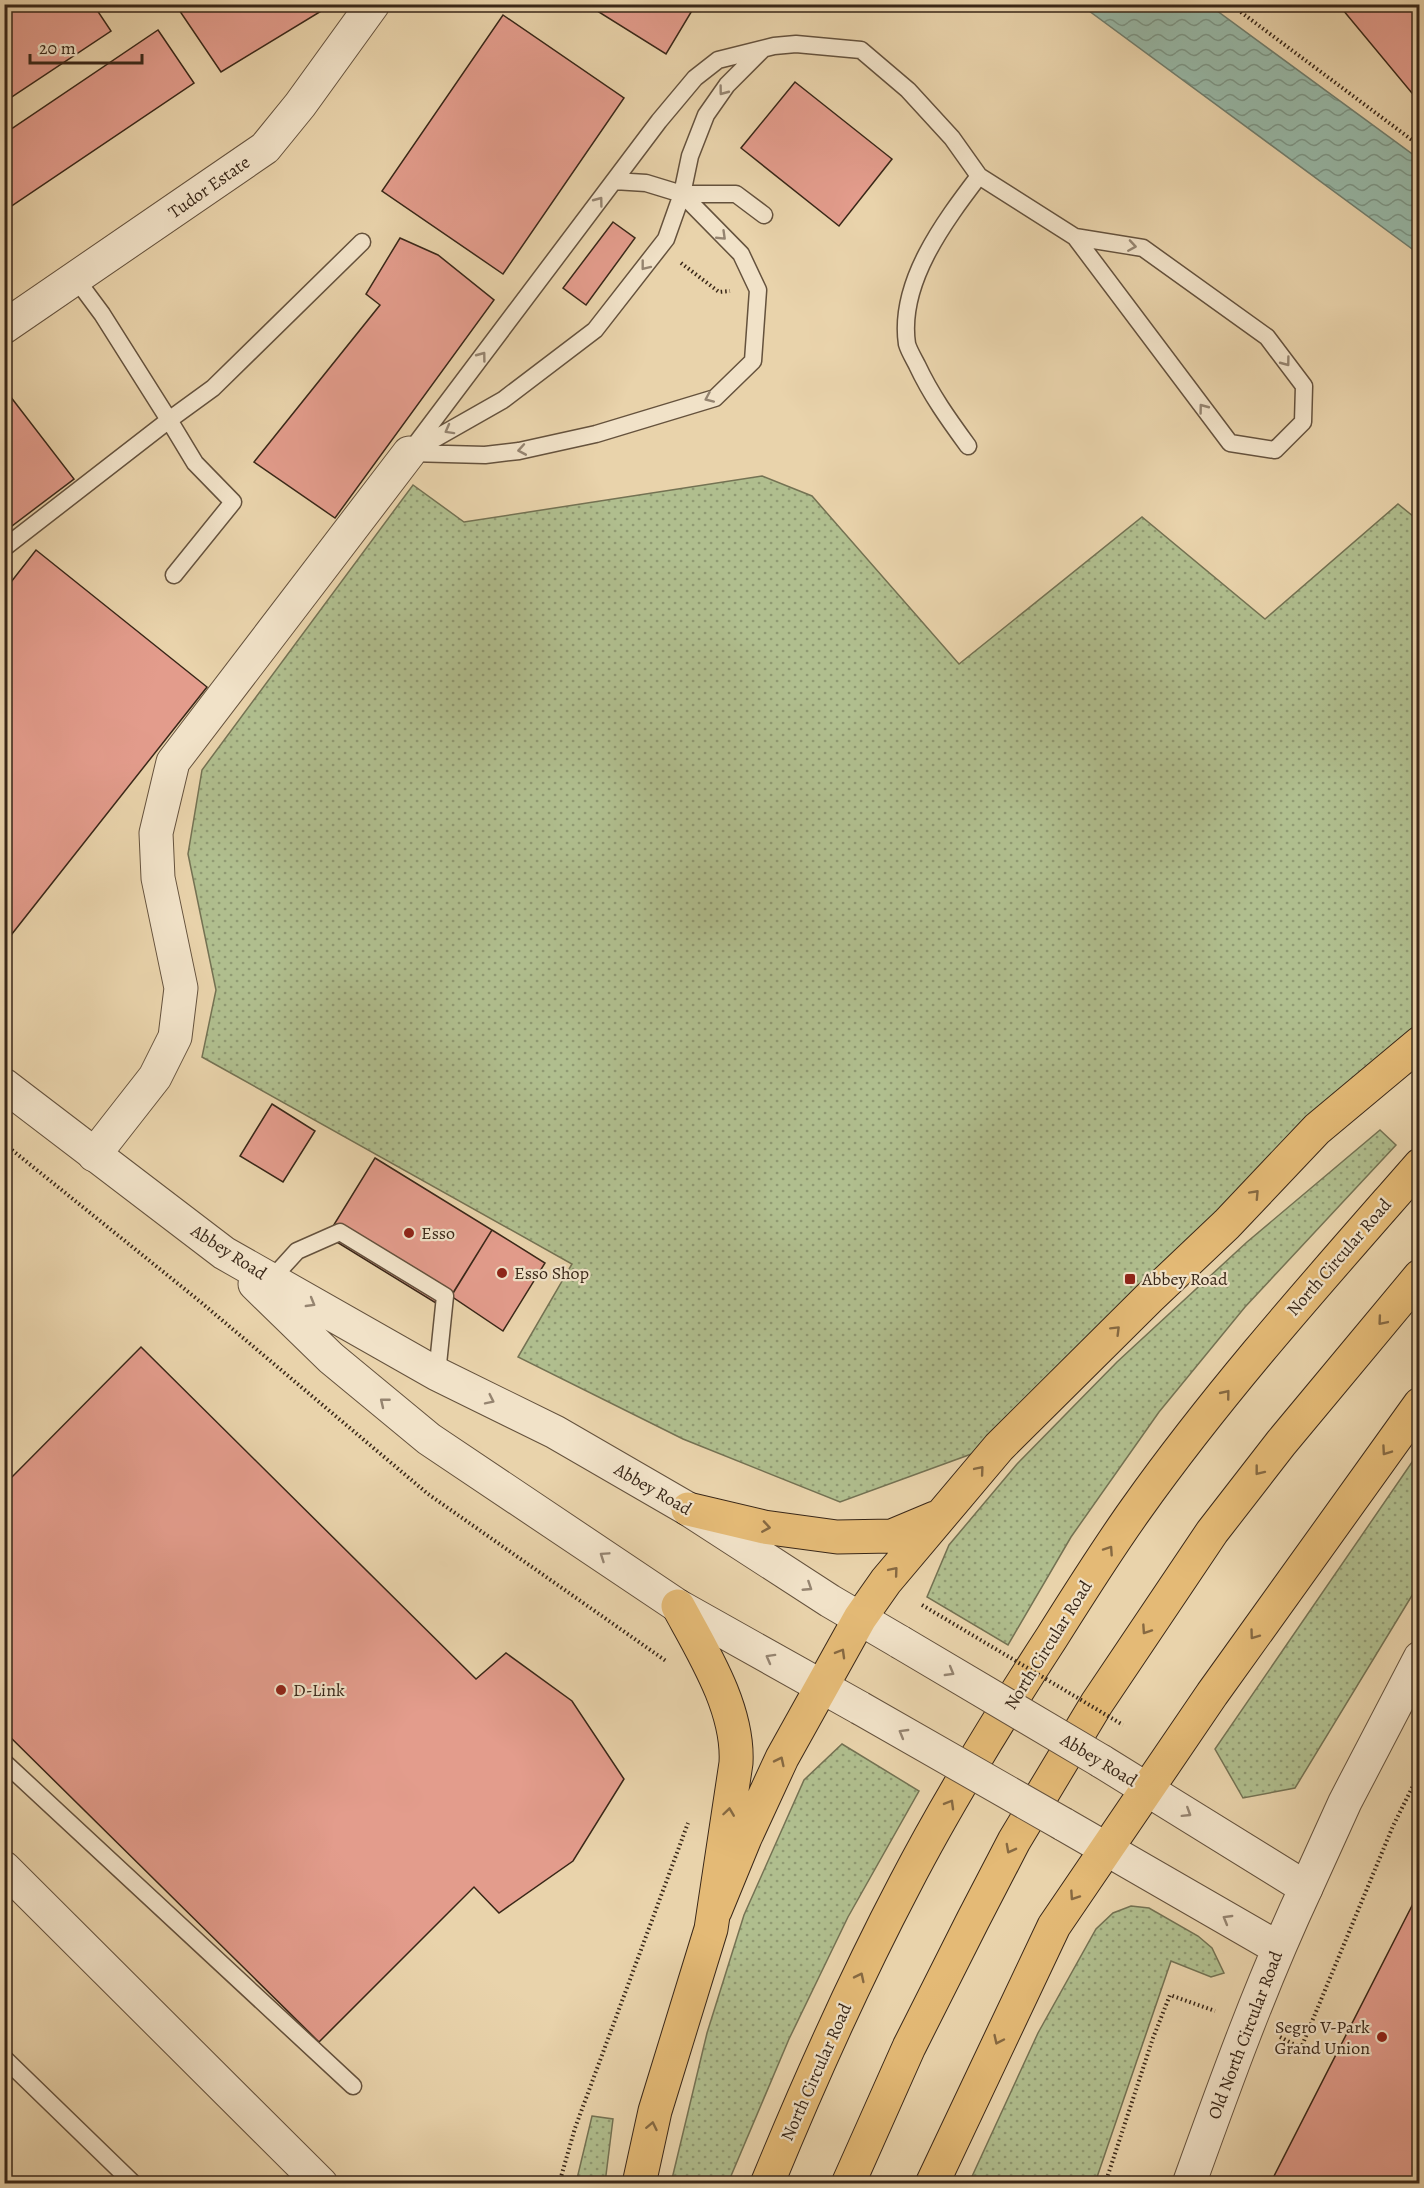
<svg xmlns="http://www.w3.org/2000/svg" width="1424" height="2188" font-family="Alegreya,serif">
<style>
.grass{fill:url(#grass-dots);stroke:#747253;stroke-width:1.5}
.water{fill:url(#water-waves);stroke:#717e6e;stroke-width:1.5}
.building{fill:#e39c8c;stroke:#392718;stroke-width:1.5}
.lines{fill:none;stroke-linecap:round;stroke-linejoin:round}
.service-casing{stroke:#65523d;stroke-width:19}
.minor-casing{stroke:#65523d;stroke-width:35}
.tertiary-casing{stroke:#65523d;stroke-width:35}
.trunk-casing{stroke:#392718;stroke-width:35}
.path{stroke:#392718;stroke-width:4;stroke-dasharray:1.5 3;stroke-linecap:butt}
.service{stroke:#f1e2c8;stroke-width:16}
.minor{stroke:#f1e2c8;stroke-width:33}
.tertiary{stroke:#f1e2c8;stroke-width:33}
.trunk{stroke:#e4ba76;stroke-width:33}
.tertiary-bridge-casing{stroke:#65523d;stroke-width:35;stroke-linecap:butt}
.path-bridge{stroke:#392718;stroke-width:4;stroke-dasharray:1.5 3;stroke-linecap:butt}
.tertiary-bridge{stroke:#f1e2c8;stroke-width:33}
.oneway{stroke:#958470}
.oneway2{stroke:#866942}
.poi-dot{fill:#8f2418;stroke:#f1e2c8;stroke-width:2}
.labels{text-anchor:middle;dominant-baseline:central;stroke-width:4.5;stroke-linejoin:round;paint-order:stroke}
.street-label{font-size:18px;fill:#392718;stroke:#f1e2c8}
.poi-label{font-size:18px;fill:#392718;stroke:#f1e2c8;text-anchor:start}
</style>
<defs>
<pattern id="grass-dots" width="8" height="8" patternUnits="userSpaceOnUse" patternTransform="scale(1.5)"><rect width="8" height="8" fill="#b0be8e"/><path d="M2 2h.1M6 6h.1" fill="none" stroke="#909a73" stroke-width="1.8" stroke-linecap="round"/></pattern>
<pattern id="water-waves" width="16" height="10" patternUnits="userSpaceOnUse" patternTransform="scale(1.5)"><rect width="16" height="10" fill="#97b8a7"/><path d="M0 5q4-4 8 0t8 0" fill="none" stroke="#7c9687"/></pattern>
</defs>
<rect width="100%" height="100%" fill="#e9d3ab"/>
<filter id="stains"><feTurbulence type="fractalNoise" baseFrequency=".00333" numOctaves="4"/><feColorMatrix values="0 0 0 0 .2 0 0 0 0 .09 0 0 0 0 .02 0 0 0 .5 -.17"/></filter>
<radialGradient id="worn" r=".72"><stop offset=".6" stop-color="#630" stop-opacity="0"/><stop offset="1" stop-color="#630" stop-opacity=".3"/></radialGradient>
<path class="grass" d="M762,476l50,20 147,168 183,-147 123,102 133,-115 21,17v522l-423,402 -156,57 -157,-63 -165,-82 54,-93 -370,-207 14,-67 -28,-136 14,-84 211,-285 51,37z
M1380,1130l16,15 -151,162 -86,105 -88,125 -63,108 -81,-48 22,-52 68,-81 100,-102 130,-120z
M1419,1452v132l-124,204 -52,10 -28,-49z
M842,1744l77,47 -71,126 -59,122 -61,144h-57l36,-150 37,-118 60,-135z
M1131,1906l18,2 49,28 14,12 12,25 -13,4 -40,-16 -76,222h-126l69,-150 58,-104 17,-16z
M592,2116l21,3 -8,64h-29z"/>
<path class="water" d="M1081,5h128l210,154v95z"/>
<path class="building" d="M4,4h89l18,27 -107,71z
M175,4h144l4,6 -102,62z
M586,4h110l-30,50z
M1338,4h82v90l-4,4z
M503,15l121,83 -121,176 -121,-83z
M158,30l36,53 -190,128v-77z
M795,82l97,77 -53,67 -98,-78z
M613,222l22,16 -49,67 -23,-17z
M400,238l38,17 56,45 -159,218 -81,-56 126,-157 -14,-11z
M10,396l64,83 -70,53v-132z
M36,550l171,137 -203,257v-353z
M272,1104l43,27 -32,51 -43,-26z
M375,1158l117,72 -48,78 -117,-72z
M492,1230l53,33 -42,68 -52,-35z
M141,1347l335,332 30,-26 66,48 52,78 -51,82 -74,52 -25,-26 -155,155 -315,-311v-246z
M1420,1890v294h-150z"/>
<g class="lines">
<g class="service-casing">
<path id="service" d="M614,181l32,2 36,11h54l28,21
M76,279l26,35 67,106 44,-32 149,-146
M968,446c-19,-26 -37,-51 -51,-81 -3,-6 -8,-14 -10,-21 -9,-61 37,-122 72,-168
M415,450l88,-50 92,-70 71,-91 16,-45 8,-38 16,-41 21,-30 36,-36
M409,453l250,-332 36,-43 23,-18 56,-14 22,-2 65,6 47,40 44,48 27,38 96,61 155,206 45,7 28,-28 1,-36 -37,-49 -124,-89 -68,-11
M409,453l76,2 34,-4 77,-17 119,-36 38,-37 5,-71 -17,-36 -59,-60
M4,548l165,-128 26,43 38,39 -59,73
M267,1284l30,-33 43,-19 105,64 -8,78
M4,1762l349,324
M4,2058l130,126"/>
</g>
<g class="minor-casing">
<path id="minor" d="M4,327l261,-179 35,-43 73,-101
M94,1155l61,-78 20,-40 6,-49 -23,-110 -2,-45 17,-71 236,-309
M4,1868l317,316
M1306,1888l39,-86 75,-144"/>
</g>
<g class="tertiary-casing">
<path id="tertiary" d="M4,1085l220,168 213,121 118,58 133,77 142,92 70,41
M255,1284l76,74 98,81 249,167 182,102
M1101,1761l205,127c-45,96 -81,196 -117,296
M1063,1824l215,124"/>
</g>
<g class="trunk-casing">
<path id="trunk" d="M688,1509l76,18 73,10 55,-1 43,-18
M715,1911l30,-73 37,-80 78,-140 26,-37 113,-134 150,-149 78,-74 90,-95 103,-86
M639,2184l16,-73 56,-182 25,-166c3,-54 -33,-111 -58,-157
M767,2184c42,-102 87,-203 138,-300 44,-85 95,-167 147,-247 27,-43 54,-86 84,-128 86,-121 186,-232 284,-344
M848,2184l61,-137 64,-127 41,-79 83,-138 115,-171 69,-89 139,-167
M932,2184l122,-258 158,-232 208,-290"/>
</g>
<path class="path" d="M1230,4l190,142
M681,263l38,29 11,-1
M4,1146l8,4 185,149 231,195 238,167
M1280,2037l21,11 92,-222 27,-54
M559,2184l16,-56 113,-305
M1105,2184l48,-146 17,-43 45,16"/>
<use href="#service" class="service"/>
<use href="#minor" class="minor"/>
<use href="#tertiary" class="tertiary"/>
<use href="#trunk" class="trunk"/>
<g class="tertiary-bridge-casing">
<path id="tertiary-bridge" d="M900,1642l201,119
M860,1708l203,116"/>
</g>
<path class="path-bridge" d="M922,1605l201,120"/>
<use href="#tertiary-bridge" class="tertiary-bridge"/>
</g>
<defs><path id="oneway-chevron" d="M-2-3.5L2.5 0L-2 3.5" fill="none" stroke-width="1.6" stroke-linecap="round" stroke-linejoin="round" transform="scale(1.5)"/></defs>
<g class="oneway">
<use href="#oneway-chevron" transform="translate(723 91) rotate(127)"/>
<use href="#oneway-chevron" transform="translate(599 201) rotate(-53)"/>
<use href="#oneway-chevron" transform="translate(722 236) rotate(44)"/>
<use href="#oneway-chevron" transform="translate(1132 246) rotate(9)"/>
<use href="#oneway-chevron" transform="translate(645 266) rotate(128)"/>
<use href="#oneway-chevron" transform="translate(482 356) rotate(-53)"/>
<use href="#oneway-chevron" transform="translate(1286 362) rotate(53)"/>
<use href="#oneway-chevron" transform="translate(709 398) rotate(156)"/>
<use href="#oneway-chevron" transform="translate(1203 408) rotate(-127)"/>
<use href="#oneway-chevron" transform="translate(449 430) rotate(151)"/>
<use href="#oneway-chevron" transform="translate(522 450) rotate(170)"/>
<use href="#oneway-chevron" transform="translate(311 1303) rotate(30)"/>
<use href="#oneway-chevron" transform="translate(490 1400) rotate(26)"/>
<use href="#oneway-chevron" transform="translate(384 1402) rotate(-141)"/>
<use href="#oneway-chevron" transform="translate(604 1556) rotate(-146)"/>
<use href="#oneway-chevron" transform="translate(808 1587) rotate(33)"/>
<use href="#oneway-chevron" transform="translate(770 1658) rotate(-151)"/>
<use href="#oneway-chevron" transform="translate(950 1672) rotate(30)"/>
<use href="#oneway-chevron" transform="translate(903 1733) rotate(-150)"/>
<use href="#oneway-chevron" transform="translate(1187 1813) rotate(32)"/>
<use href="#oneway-chevron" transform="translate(1227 1919) rotate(-150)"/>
</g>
<g class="oneway2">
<use href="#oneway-chevron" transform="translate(1255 1194) rotate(-47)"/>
<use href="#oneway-chevron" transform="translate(1382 1321) rotate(130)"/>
<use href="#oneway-chevron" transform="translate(1116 1330) rotate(-45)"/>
<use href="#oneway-chevron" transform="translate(1226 1394) rotate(-51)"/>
<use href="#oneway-chevron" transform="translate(1386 1451) rotate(125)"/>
<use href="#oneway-chevron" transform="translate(980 1470) rotate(-50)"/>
<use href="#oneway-chevron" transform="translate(1259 1471) rotate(128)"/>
<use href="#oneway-chevron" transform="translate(766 1527) rotate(9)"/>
<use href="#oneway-chevron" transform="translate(1109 1550) rotate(-56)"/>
<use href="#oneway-chevron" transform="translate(894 1571) rotate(-50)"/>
<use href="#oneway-chevron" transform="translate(1146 1630) rotate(124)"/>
<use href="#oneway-chevron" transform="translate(1254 1635) rotate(126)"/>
<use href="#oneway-chevron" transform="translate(841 1653) rotate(-60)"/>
<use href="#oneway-chevron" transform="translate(780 1761) rotate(-64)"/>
<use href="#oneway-chevron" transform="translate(950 1804) rotate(-60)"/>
<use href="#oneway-chevron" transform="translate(729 1812) rotate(-82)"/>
<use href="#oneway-chevron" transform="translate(1010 1849) rotate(118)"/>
<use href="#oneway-chevron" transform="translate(1074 1896) rotate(124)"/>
<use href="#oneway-chevron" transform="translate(860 1977) rotate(-64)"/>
<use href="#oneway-chevron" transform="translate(998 2040) rotate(115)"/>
<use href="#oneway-chevron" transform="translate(652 2126) rotate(-78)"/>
</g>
<g class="poi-dot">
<circle cx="409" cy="1233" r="6"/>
<circle cx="502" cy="1273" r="6"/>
<rect x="1124" y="1273" width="12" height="12" rx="3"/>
<circle cx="281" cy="1690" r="6"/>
<circle cx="1382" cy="2037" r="6"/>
</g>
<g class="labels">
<g class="street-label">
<text transform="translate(209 187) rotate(-35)">Tudor Estate</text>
<text transform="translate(229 1252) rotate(33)">Abbey Road</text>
<text transform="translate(1339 1257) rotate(-49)">North Circular Road</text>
<text transform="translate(653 1489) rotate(30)">Abbey Road</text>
<text transform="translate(1048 1645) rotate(-58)">North Circular Road</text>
<text transform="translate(1099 1760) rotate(31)">Abbey Road</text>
<text transform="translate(1245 2035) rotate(-69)">Old North Circular Road</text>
<text transform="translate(816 2072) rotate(-66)">North Circular Road</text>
</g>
<g class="poi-label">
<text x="421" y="1233">Esso</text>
<text x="514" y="1273">Esso Shop</text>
<text x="1142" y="1279">Abbey Road</text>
<text x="293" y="1690">D-Link</text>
<text x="1370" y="2027" text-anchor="end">Segro V-Park<tspan x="1370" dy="21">Grand Union</tspan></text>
</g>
</g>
<rect width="1424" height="2188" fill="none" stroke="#e9d3ab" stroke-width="24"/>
<rect x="6" y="6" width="1412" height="2176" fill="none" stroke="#392718" stroke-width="3"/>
<rect x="12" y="12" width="1400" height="2164" fill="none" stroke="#392718" stroke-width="1.5"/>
<path d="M30 54v9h112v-9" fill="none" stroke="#392718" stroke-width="3"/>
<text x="39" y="54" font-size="18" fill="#392718" stroke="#f1e2c8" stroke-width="4.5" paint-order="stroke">20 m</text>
<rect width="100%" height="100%" filter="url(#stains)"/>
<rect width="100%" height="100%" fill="url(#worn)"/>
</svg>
